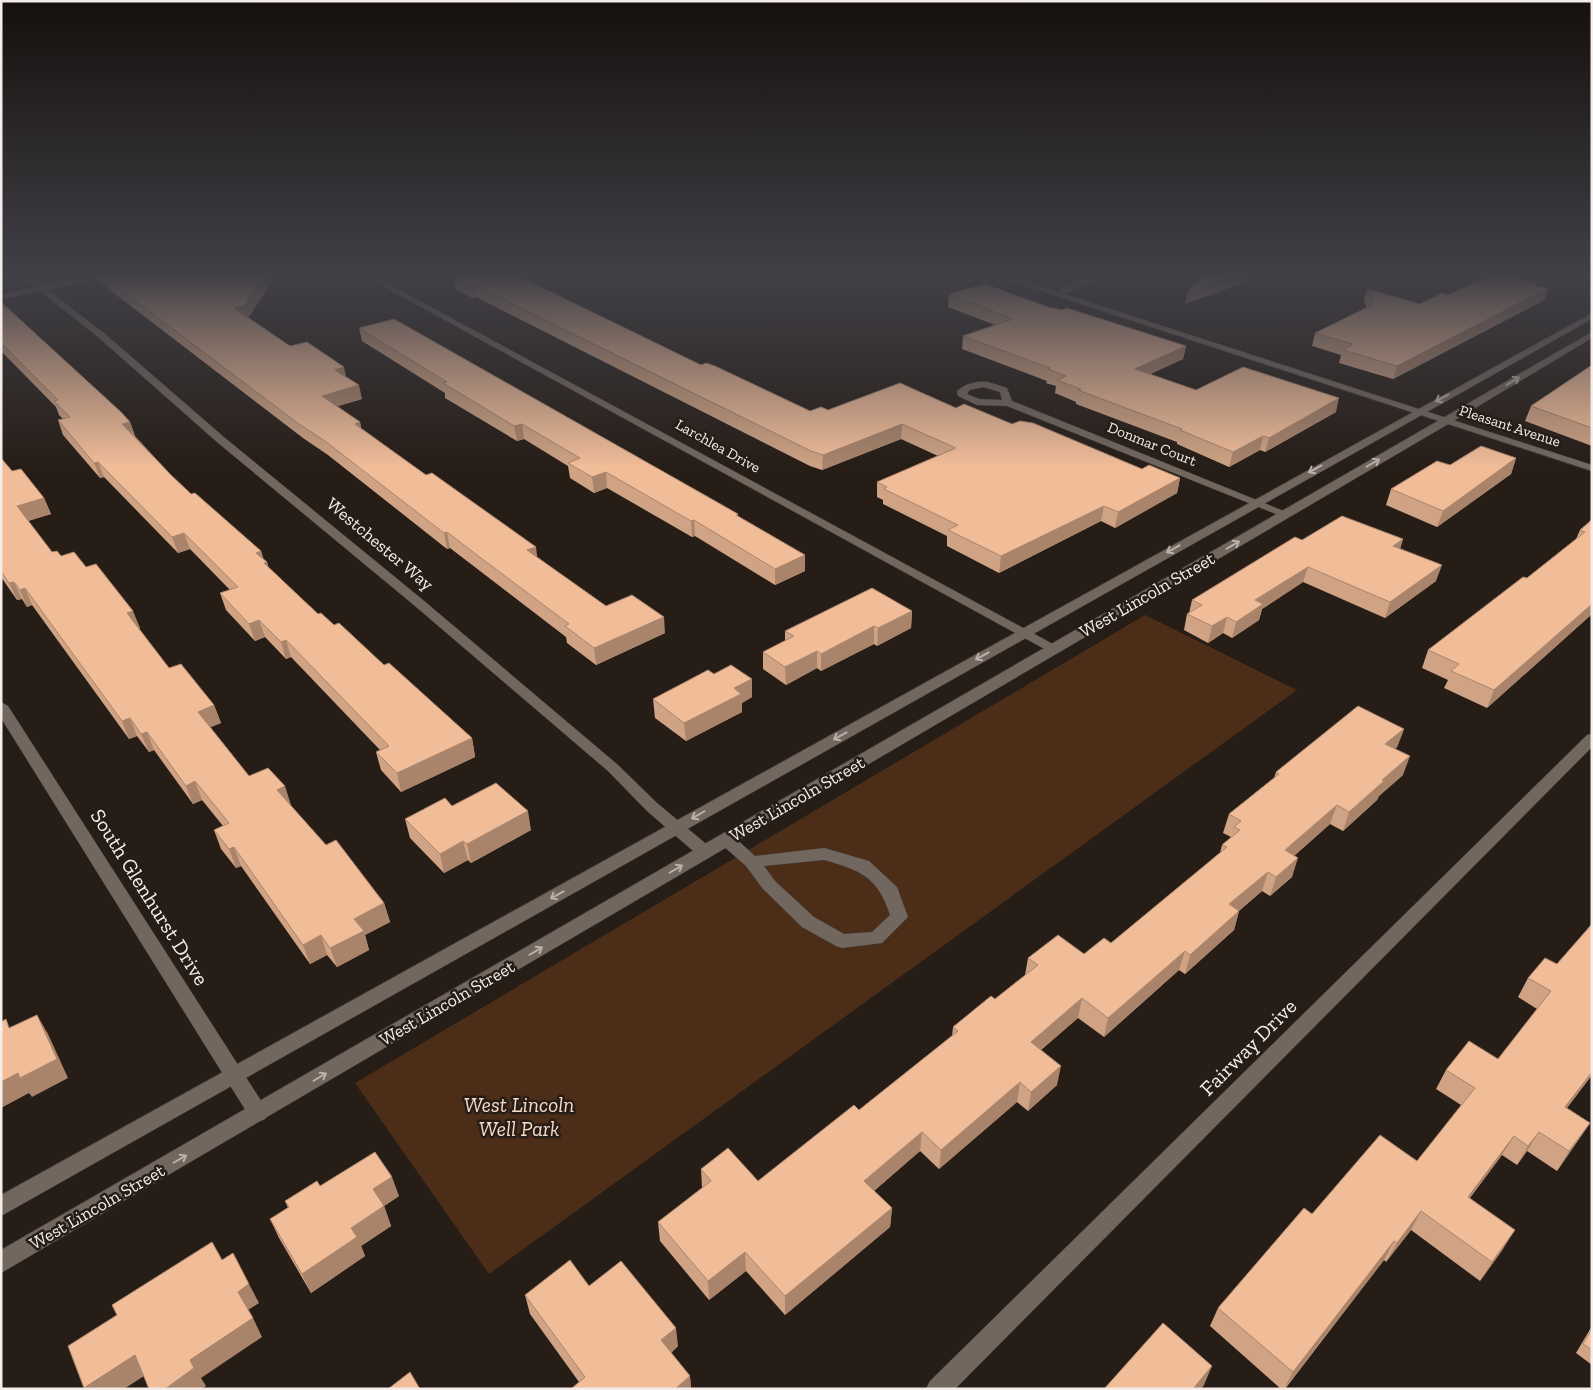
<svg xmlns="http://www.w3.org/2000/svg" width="1593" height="1390" font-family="'Zilla Slab',serif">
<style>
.green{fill:#4c2e18}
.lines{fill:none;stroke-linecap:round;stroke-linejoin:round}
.service-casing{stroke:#413a36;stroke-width:1}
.minor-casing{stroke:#413a36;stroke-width:1}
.tertiary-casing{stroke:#413a36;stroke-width:1}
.service{fill:#72675f;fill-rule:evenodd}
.minor{fill:#72675f;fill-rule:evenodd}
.tertiary{fill:#72675f;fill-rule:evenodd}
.wall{fill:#cfa384}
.shaded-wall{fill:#a9846b}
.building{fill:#f1bd99;stroke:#a9846b}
.oneway{stroke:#bab1ab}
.labels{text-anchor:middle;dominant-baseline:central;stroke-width:5;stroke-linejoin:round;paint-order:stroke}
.far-street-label{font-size:15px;fill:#f4ede9;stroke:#261d17}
.street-label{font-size:18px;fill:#f4ede9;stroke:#261d17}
.near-street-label{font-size:21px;fill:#f4ede9;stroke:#261d17}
.near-park-label{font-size:21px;font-style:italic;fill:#f8dac6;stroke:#261d17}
</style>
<rect width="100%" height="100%" fill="#261d17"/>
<path class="green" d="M1145,615l152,75 -808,584 -134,-191z"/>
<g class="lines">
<g class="service-casing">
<path id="service" d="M727,834l6,2 22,20 69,-8 45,13 28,26 11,30 -26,26 -40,5 -6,-2 -34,-19 -39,-38 -17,-23 -25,-22 -2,-4 2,-4zM824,860c36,10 54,17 66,55l-18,17 -28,2 -30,-17 -39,-36 -11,-15z"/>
</g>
<g class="minor-casing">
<path id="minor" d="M19,274h9l15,12 59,-12h14l-68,16 56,43 121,105 198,162 195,165 39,38 54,45 2,4 -2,4h-12l-52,-45 -39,-40 -193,-165 -198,-164 -119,-105 -58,-46 -39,8v-4l34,-7z
M361,274h9l692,375 -7,4 -5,-1z
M989,274h11l57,18c16,-9 31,-18 50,-18l-43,20 528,171v6z
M988,382l19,6 5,13 279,113 -6,3 -4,-1 -274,-110 -30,-1 -19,-9 -1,-5c9,-8 20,-10 31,-9zM983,387l17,5 2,8 -23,-1 -12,-5 3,-4z
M1,702l7,4 257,401 3,6 -3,6 -7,3 -7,-3 -250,-401z
M1592,734v13l-637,642h-29l4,-8 657,-646z"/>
</g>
<g class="tertiary-casing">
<path id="tertiary" d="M1592,313v6l-1591,897v-21z
M1592,332v6l-142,85 -1449,850v-23z"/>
</g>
<use href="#service" class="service"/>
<use href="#minor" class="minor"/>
<use href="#tertiary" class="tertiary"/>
</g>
<path class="wall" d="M88,274h189l-29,44 42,28 56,31 16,22 -25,7 23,16 1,6 177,130 68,48 59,27 -69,32 -29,-22 -1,-6 -86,-66 -30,-23 -3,1 -119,-94 -25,-17 -206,-158 -2,-6 -6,1z
M426,274h88l187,91 109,46 146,-3 56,16 130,45 38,9 -3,15 -62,35 -14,-7 -102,52 -52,-27v-10l-64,-32v-4l-6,-3v-15l61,-26 -37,-17 -79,31 -12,-4 -334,-169 -3,1 -18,-9 -3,-14 -16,4z
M1536,285l12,3 -4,12 -151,79 -54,-16 2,-8 -29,-9 3,-13 52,-25 -3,-7 3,-12 53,15 28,-9z
M949,294l99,13 138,39 -3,13 -33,15 46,16 140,22 -71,40 -5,-2 -31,17 -52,-23v-2l-101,-38v-2l-21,-9 1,-7 -10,-3 1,-2 -85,-32 1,-13 32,-11 -47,-18z
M1,302l129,120 5,14 36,39 20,19 70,57 2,8 4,3 1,5 50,47 16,11 138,113 3,19 -74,35 -20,-22 -5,-18 4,-2 -89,-93 -5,2 -21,-22 -10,4 -29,-31 -6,-17 10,-3 -40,-41 -12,4 -74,-76 -4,1 -37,-43 -5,-15 5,-1 -4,-4 -3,-8 -55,-56z
M359,328l379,186v2l67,55 -30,14 -80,-49 -3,1 -85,-49 -13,5 -24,-15 -2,-12 -44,-27 -7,2 -72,-43v-5l-83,-52z
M1592,365v81l-67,-25 6,-15z
M1,458l11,13 32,27 7,16 -23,7 24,31 34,15 54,61 -1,1 30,39 45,37 7,18 -11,4 39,49 42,29h-1l36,40 58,58 6,19 -25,13 4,15 -32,17 -10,-12 -17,9 -69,-98 -5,2 -15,-19 -7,-19 9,-4 -21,-26 -9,4 -39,-54 -5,2 -12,-16 -8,3 -97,-134 -5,2 -5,-8 -5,1 -16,-23z
M1516,458l-5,16 -74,53 -51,-22 5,-16 59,-24z
M1592,518v96l-105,94 -43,-20 4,-8 -26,-12 6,-18 99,-72 49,-39 4,-9 11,-10z
M1403,539l-3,10 36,32 -51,37 -82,-36 -41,27 -3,11 -27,18 -9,-5 -15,10 -24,-13 3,-16 2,-1 3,-13 110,-60z
M912,611l-1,17 -34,18 -3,-2 -53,27 -4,-3 -31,17 -23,-16v-17l22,-11v-10z
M714,674l38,23 -10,6v9l-56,29 -31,-23 -2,-19z
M1404,729l-7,18 -2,2 8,26 -24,21 -2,4 -34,31 -13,-7 -36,32 -2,21 -22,19 -8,-5 -23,20 -5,19 -49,44 -6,-4 -75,67 -26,-19 -37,32 16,35 -29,26 -11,-9 -78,67 -19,-18 -46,40 18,17 -2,19 -105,88 -39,-44 -37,29 -49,-59 -2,-19 44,-34 -1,-19 57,12 101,-71 93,-74 1,-9 42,-28 30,-24 3,-17 56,-4 27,-11 109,-90 2,-8 9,-8 -8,-4 6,-19 45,-36 2,-6z
M452,806l79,24 -60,33 -3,-3 -24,13 -34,-35 -5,-19z
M1592,924v151l-25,33 23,15 -13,19 -20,29 -30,-20 -10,14 -15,-10 -32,43 33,51 -23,32 -69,-51 -25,32 -2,-2 -99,129h-4l-71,-63 8,-18 94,-94 105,-53 44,-56 -25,-16 10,-19 52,-11 39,-50 -19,-12 10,-19 29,-14z
M320,1186l79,10 -15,10 7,20 -30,20 4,10 -54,37 -32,-55 -9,-19 18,-11 -3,-7z
M589,1286l89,60 -7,7 19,23 1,13h-120l8,-7 -49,-68 -5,-19z
M1592,1326v39l-16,-12z"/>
<path class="shaded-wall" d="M266,274h11l-30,45 -13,-11z
M435,274h17v1l-16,4z
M1240,274h11l-7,9 -59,21 3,-12z
M474,285l2,12 -3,1 -2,-12z
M1548,288l-4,12 -151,79 4,-13z
M1186,346l-3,13 -50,23 2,-13z
M344,367l3,14 -12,-11z
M359,385l3,14 -36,11 -4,-14z
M1339,398l-3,14 -71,40 4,-14z
M130,422l5,14 -13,-12z
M360,422l3,15 -8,-13z
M522,424l2,15 -7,2 -3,-15z
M902,424l-1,15 -79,31 1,-15z
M1263,436l-3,14 -31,17 4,-15z
M1516,458l-5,16 -74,53 6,-16z
M98,462l6,15 -4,1 -6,-15z
M606,472l1,16 -13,5 -2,-16z
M1180,478l-3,15 -62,35 3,-16z
M44,498l7,16 -27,8 -7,-16z
M1104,506l-3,15 -102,52 2,-17z
M694,520l1,16 -3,1 -1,-16z
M447,532l3,16 -3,1 -3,-16z
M184,533l6,16 -12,4 -6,-16z
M1403,539l-5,15 -5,-8z
M536,547l2,16 -11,-13z
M261,551l4,12 2,-1 5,17 -16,-26z
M805,555v16l-30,14v-16z
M1442,565l-6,16 -51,37 5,-16z
M1308,567l-5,15 -41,27 -3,11 -27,18 4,-16 19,-22z
M14,582l8,17 -5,1 -8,-17z
M25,588l7,17 -5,2 -7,-17z
M1592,604v10l-105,94 7,-18z
M133,611l7,17 -7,2 -6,-17z
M912,611l-1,17 -34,18 1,-18z
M664,617l1,16 -69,32 -2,-17z
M1227,617l-4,16 -15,10 4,-17z
M259,620l6,17 -10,4 -6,-17z
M874,626v18l-53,27v-17z
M286,640l5,17 -5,2 -5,-17z
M817,651v17l-31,17 -1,-18z
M752,679v18l-10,6v9l-56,29 -2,-18 50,-35z
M214,705l7,18 -17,7 -6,-18z
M130,718l7,18 -8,3 -7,-18z
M1404,729l-7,18 -18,16 6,-19z
M147,732l7,18 -5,2 -8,-18z
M472,738l3,19 -74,35 -4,-19z
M1410,756l-7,19 -24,21 -2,4 -34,31 6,-19 33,-32z
M195,781l7,19 -9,4 -7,-18z
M285,786l6,19 -8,3 -6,-18z
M1337,805l-7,19 -51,45 6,-19z
M528,811l3,19 -60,33 -4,-19z
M463,841l5,19 -24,13 -4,-19z
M234,847l7,19 -5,2 -7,-19z
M1298,858l-6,19 -22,19 6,-19z
M1268,872l-6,19 -39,33 6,-20z
M384,903l6,19 -25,13 4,15 -32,17 -7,-19 24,-29z
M1239,911l-5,19 -49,44 5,-19z
M321,935l6,20 -17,9 -7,-19z
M1185,951l-6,19 -75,67 4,-19z
M1082,998l-4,20 -51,43 4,-19z
M37,1015l11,19 20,44 -36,19 -3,-4 -28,15v-26z
M1061,1066l-4,19 -29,26 3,-19z
M1592,1072l-1,3 -38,51 12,-19z
M1020,1082l-3,20 -78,67 2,-19z
M1590,1123l-13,19 -20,29 12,-20z
M922,1132l-2,19 -57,49 1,-19z
M1539,1132l-12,19 -10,14 11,-19z
M1514,1136l-12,19 -46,61 12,-19z
M392,1177l7,19 -19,13 -7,-20z
M384,1206l7,20 -30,20 4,10 -54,37 -9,-19 49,-46z
M892,1208l-2,19 -105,88v-19z
M1421,1211l-10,19 -25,32 11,-19z
M1515,1230l-12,19 -23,32 12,-19z
M1394,1241l-10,19 -100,129 9,-17z
M745,1252l1,19 -37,29 -1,-19z
M249,1284l10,19 -11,7 -10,-18z
M253,1318l9,19 -61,41 5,8 -4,3h-37l25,-29z
M676,1328l2,18 -14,13 -3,-19z
M135,1355l12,19 -23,15h-39l-1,-1z
M1212,1366l-8,19 -3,4h-8z
M690,1376l1,13h-16z"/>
<path class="building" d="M100,274h166l-22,32 -10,2 56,38 17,-4 37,25 -9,3 24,15 -37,11 38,26 -5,2 71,51 6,-2 104,74 -9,3 79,56 26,-11 32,22 -70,31 -29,-22 4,-2 -92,-69 -30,-23 -3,1 -119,-92 -26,-17z
M452,274h62l187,91 5,-2 9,3 95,45 11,-4 7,3 72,-27 56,25 8,-4 48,20 8,-3 13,2 109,46 7,-4 31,13 -62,34 -14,-6 -103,50 -53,-26 10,-5 -74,-36 3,-2 -10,-5 79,-34 -54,-24 -79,31 -12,-4 -337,-166 -3,1 -18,-9z
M1203,274h37l-52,18z
M1492,274h9l36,9 -4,2 15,3 -151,78 -54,-16 10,-6 -38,-11 59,-29 -7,-15 53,15 22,-11 6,2z
M985,284l63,23 14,3 5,-2 119,38 -51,23 61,21 47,-23 96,31 -70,40 -6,-2 -30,16 -53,-22 2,-1 -104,-39 3,-1 -24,-9 9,-4 -18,-7 2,-1 -87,-32 50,-17 -64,-25z
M1,302l120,110 9,10 -8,2 49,51 20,19 4,-1 66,58 -5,2 11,9 -3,1 54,51 3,-1 13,12 5,-2 45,42 5,-2 83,75 -75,35 -21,-21 13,-6 -103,-106 -5,2 -22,-22 -10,4 -29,-31 18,-6 -54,-54 -12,4 -74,-75 -4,1 -36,-43 12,-3 -16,-16 4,-1 -57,-57z
M394,319l344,195 -2,1 69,40 -30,14 -81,-49 -3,1 -85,-49 -14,5 -24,-14 12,-5 -58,-34 -8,2 -71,-43 4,-1 -88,-54z
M1592,365v63l-61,-22z
M1481,446l35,12 -73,53 -52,-22 46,-28 13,4z
M1,458l11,13 9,-2 23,29 -27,8 35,46 5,-1 4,5 13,-4 12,15 10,-3 37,47 -6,2 42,55 12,-4 33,41 -16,7 51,64 19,-8 17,18 -8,4 49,55 10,-5 48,63 -30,16 10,12 -34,17 -9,-13 -18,10 -69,-98 -5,2 -15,-19 15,-7 -34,-42 -9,5 -39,-54 -6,2 -11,-16 -8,3 -97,-133 -5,2 -6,-8 -5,1 -8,-12z
M1342,516l61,23 -10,7 49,19 -52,37 -82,-35 -53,33 8,4 -27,18 -9,-5 -15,9 -25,-12 15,-9 -10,-5 103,-63 7,3z
M1592,520v84l-98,86 -43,-19 8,-7 -31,-14 95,-73 4,1 58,-46 -5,-2z
M872,588l40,23 -34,17 -4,-2 -53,28 -4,-3 -32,16 -22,-15 31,-16 -9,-5z
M731,665l21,14 -18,9 7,6 -57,29 -31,-24 55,-29 6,4z
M1358,706l46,23 -19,15 25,12 -28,24 2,1 -35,31 -12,-7 -52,45 13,8 -22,19 -8,-5 -39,32 10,7 -49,44 -5,-4 -77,67 -26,-20 -51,44 30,24 -30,26 -11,-10 -79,68 -19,-18 -58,49 28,27 -107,88 -40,-44 -37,29 -50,-59 53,-41 -10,-12 27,-21 30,33 96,-76 5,5 99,-79 -5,-4 38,-31 4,3 43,-34 -10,-7 30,-23 26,19 20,-16 7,5 116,-96 -5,-2 18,-15 -6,-3 7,-6 -12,-7 50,-40 -3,-2z
M496,783l32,28 -61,33 -4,-3 -23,13 -35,-35 40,-21 7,8z
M1592,924v148l-27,35 25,16 -21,28 -30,-19 -11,14 -14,-10 -46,61 47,33 -23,32 -71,-51 -24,32 -3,-2 -101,131 -75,-64 86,-100 8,6 68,-79 37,26 58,-73 -29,-18 23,-29 29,18 53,-68 -23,-13 17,-20 12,6z
M37,1015l20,44 -37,19 -2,-5 -17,9v-60l5,-3 3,9z
M375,1152l17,25 -19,12 11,17 -33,22 6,9 -55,37 -32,-55 19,-12 -4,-6 32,-20 3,5z
M212,1242l10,18 11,-7 16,31 -11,8 15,26 -63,42 4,8 -29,21h-16l-14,-34 -51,33 -16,-42 49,-31 -5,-10z
M570,1260l19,26 32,-25 55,67 -15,12 29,36 -15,13h-104l14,-12 -60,-82z
M1163,1323l49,43 -19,23h-89z
M1592,1329v21l-9,-6z
M410,1372l10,17h-32z"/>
<defs><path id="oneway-shaft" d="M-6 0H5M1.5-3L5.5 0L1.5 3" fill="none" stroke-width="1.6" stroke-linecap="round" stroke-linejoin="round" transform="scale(1.25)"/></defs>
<g class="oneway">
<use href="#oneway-shaft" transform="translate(1513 381) rotate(-31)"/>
<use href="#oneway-shaft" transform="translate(1442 398) rotate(152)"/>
<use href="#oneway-shaft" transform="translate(1373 463) rotate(-30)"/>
<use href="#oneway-shaft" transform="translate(1315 469) rotate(151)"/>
<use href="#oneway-shaft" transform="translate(1233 545) rotate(-30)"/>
<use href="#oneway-shaft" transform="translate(1173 549) rotate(151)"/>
<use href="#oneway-shaft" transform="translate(982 656) rotate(151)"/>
<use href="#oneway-shaft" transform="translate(840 736) rotate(151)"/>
<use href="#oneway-shaft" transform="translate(698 815) rotate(150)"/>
<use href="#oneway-shaft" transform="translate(676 869) rotate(-30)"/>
<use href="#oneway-shaft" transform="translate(557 895) rotate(151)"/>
<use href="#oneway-shaft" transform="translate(536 951) rotate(-30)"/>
<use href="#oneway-shaft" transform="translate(320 1077) rotate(-30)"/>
<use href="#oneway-shaft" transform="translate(180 1159) rotate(-30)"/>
</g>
<linearGradient id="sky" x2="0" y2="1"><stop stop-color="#15100d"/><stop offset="0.59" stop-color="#414047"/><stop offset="1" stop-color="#414047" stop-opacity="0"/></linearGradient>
<rect width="1593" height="468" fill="url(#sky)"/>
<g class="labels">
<g class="far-street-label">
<text transform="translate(1510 426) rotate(18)">Pleasant Avenue</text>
<text transform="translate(1152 444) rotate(22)">Donmar Court</text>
<text transform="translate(718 446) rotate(29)">Larchlea Drive</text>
</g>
<g class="street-label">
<text transform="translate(380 544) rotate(40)">Westchester Way</text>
<text transform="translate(1147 595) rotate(-30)">West Lincoln Street</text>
<text transform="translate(797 799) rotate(-30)">West Lincoln Street</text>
<text transform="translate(447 1003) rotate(-30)">West Lincoln Street</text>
<text transform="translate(97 1207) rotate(-30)">West Lincoln Street</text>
</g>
<g class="near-street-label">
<text transform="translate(150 897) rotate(58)">South Glenhurst Drive</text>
<text transform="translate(1248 1047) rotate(-45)">Fairway Drive</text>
</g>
<g class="near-park-label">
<text x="519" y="1104">West Lincoln<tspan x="519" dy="24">Well Park</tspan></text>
</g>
</g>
<rect width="1593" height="1390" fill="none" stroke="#f4ede9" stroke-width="5"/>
</svg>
